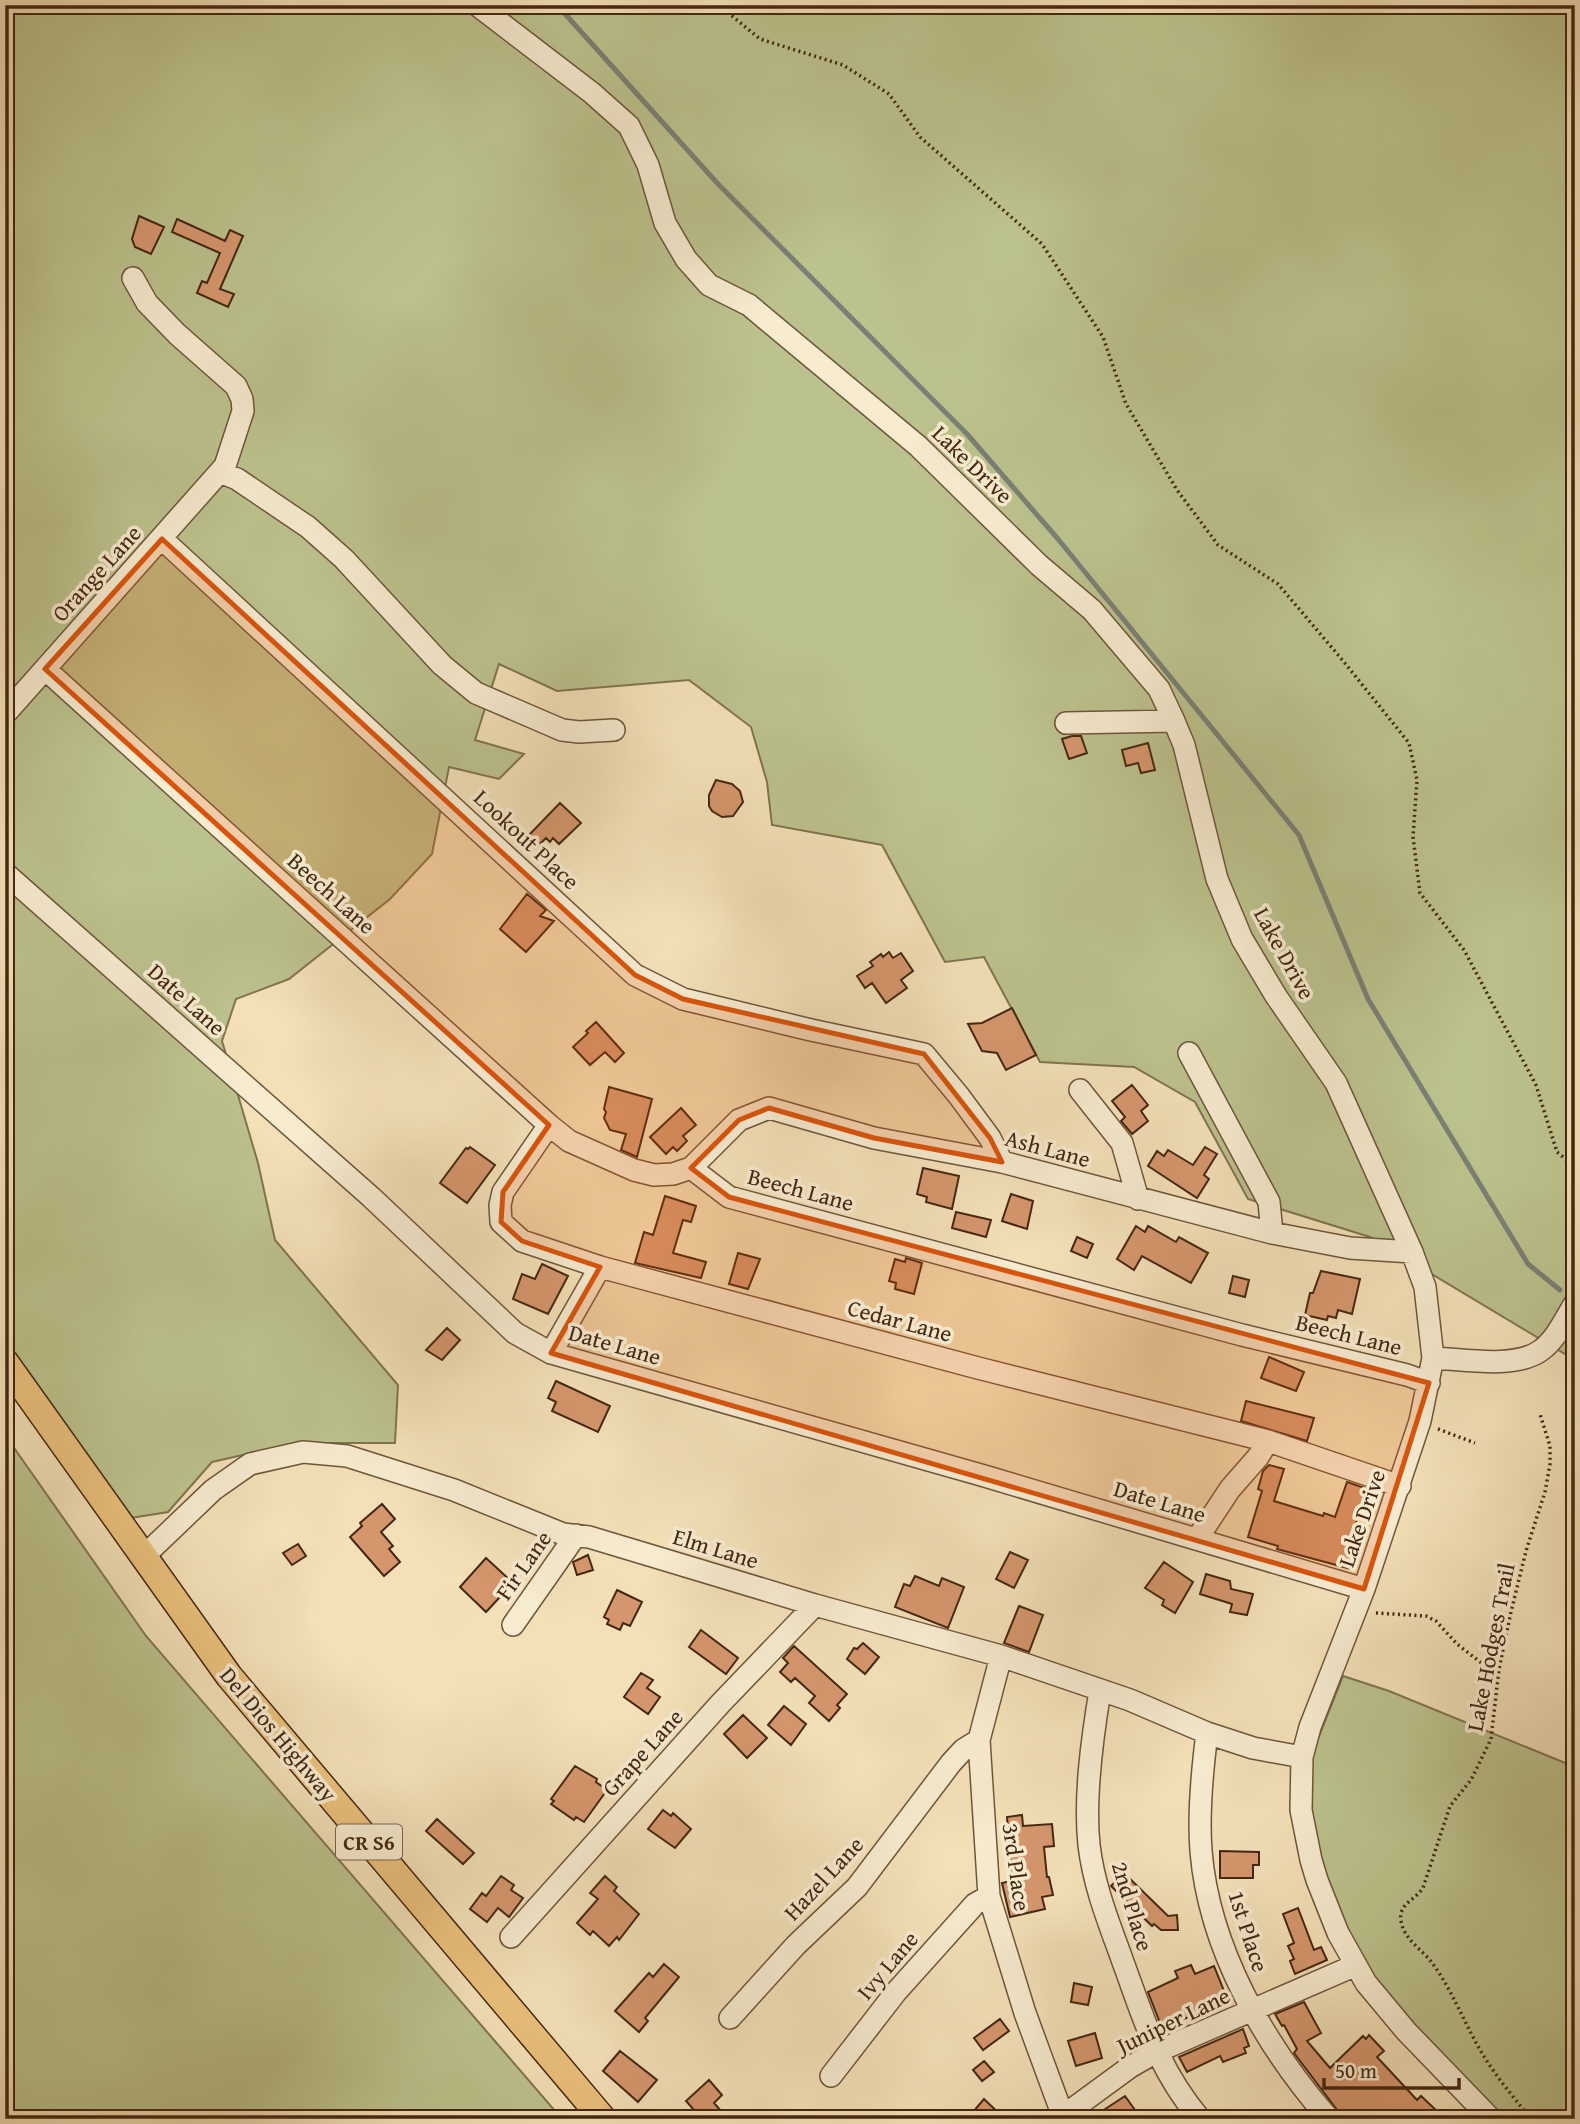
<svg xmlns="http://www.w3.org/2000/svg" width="1580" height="2124" font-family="'Gentium Book Plus',serif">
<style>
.green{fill:#bcc28d;stroke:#80744f;stroke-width:2}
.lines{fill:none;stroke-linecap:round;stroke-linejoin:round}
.stream{stroke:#7a8075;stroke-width:5}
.building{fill:#d5966d;stroke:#452711;stroke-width:2}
.minor-casing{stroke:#70553a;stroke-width:24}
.major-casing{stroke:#452711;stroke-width:29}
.path{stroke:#452711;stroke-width:3.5;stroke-dasharray:2 3.5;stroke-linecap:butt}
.minor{stroke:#f7ebd0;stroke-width:21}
.major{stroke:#eac07c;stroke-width:26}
.marked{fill:#d8540c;fill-opacity:0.2;stroke:#d8540c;stroke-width:5;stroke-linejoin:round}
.labels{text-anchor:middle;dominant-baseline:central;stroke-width:7;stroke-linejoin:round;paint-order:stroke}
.shield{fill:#f7ebd0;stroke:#7a624a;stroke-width:2}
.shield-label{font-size:21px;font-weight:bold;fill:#452711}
.street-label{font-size:23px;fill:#452711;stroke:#f7ebd0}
</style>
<rect width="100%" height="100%" fill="#f3e0b7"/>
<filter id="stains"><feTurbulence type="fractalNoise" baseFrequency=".00286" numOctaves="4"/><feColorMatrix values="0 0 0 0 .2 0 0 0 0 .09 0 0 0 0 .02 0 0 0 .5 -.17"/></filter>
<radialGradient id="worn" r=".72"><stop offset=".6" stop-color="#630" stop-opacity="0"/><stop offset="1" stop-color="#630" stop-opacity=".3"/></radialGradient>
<path class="green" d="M5,5h1570v1355l-205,-123 -122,-38 -53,-97 -61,-35 -94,-5 -56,-105 -39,5 -63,-117 -110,-20 -5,-43 -16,-55 -62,-47 -132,11 -58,-27 -24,76 49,14 -25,25 -50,-12 -17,87 -42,45 -101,80 -53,20 -14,42 36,122 17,77 123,145 -3,58h-100l-83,19 -44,50 -37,6 -126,-178z
M5,1435l141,201 416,483h-557z
M1343,1676l46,15 186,76v352h-84l-50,-51 -103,-135 -38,-149z"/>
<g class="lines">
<path class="stream" d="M557,5l161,179 249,250 91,105 241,296 69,164 160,265 32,26"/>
</g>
<path class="building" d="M139,216l25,11 -13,27 -16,-7 -3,-8z
M177,219l48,22 5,-11 13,6 -23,53 14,5 -6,13 -31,-14 5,-12 5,2 13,-30 -48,-21z
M1072,736h9l6,17 -18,6 -7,-20z
M1148,743l7,27 -14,3 -3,-10 -12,3 -4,-16z
M716,780l16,4 8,7 3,11 -10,14 -11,1 -10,-6 -3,-5v-11z
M560,803l21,20 -22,21 -6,-6 -3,4 -4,-4 -8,8 -10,-10z
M527,894l19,16 -6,6 14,5 -28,31 -26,-23z
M889,952l4,6 8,-5 12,18 -12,9 6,8 -21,15 -14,-20 -7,5 -8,-12 16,-10 -3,-4 11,-8 2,3z
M1012,1008l24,47 -30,15 -9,-17 -15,-2 -14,-27 14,-1z
M596,1022l28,31 -9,9 -10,-10 -15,13 -17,-18 15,-14 -2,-2z
M1132,1085l16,20 -7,6 7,10 -16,13 -11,-13 4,-4 -13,-16z
M609,1087l43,12 -15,58 -16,-7 5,-16 -16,-4 -6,-12 2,-6 -2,-3z
M681,1108l15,17 -13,11 4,5 -10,10 -4,-4 -7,7 -16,-17z
M470,1147l25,18 -28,38 -27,-20 26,-35 2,1z
M1205,1147l12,7 -13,21 5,4 -12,19 -49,-32 9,-15 7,5 4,-6 25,15z
M923,1168l36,8 -7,33 -26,-7 1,-5 -10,-3z
M1011,1194l22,7 -6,28 -25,-8z
M665,1196l31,10 -5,16 -8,-2 -10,33 33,9 -5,16 -66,-15 9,-31 9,3z
M956,1212l35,8 -5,17 -34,-9z
M1136,1226l9,6 3,-6 28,16 3,-5 29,16 -17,30 -49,-27 -8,14 -17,-11z
M1077,1237l16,7 -6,14 -16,-7z
M738,1253l22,6 -12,30 -19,-5z
M906,1258l16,5 -8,31 -19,-5 1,-6 -7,-2 6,-22 10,3z
M542,1264l26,12 -20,38 -35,-15 9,-25 13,5z
M1321,1271l39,8 -8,35 -14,-4 -2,8 -8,-2 -1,4 -22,-5 5,-22h3z
M1233,1276l16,4 -4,17 -16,-4z
M447,1328l13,12 -18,20 -16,-10z
M1269,1357l35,15 -8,19 -35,-13z
M556,1381l54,25 -12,26 -46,-21 4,-9 -8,-4z
M1246,1401l68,17 -7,23 -66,-20z
M1269,1465l15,4 -10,32 49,15 1,-3 11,4 12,-35 21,7 -17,47 9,4 -9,29 -74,-20 1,-3 -30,-9 14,-46 -4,-2 5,-18z
M382,1504l13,15 -14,13 12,14 -4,3 11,13 -16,14 -34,-39 12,-11 -2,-3z
M298,1544l8,12 -14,9 -9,-12z
M1010,1552l18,8 -14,28 -18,-9z
M588,1555l5,15 -16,5 -4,-13z
M486,1558l27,25 -27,29 -26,-25z
M1164,1562l29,20 -18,31 -13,-8 2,-5 -19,-12z
M1206,1574l24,7 1,8 22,5 -6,21 -17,-3 2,-8 -32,-10z
M915,1576l24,10 3,-8 22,9 -16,41 -53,-21 9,-23 6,2z
M617,1590l25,12 -12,24 -7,-3 -3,7 -13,-6 2,-4 -5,-3z
M1019,1606l24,9 -14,37 -25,-9z
M701,1630l37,28 -12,16 -37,-27z
M863,1643l16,14 -14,17 -18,-15 7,-11 3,1z
M794,1646l53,48 -10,11 3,3 -11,13 -20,-18 6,-7 -20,-18 -4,4 -11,-10 8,-9 -5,-5z
M641,1673l12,7 -6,8 13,9 -12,17 -24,-17z
M784,1706l22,18 -15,21 -23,-20z
M743,1715l24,23 -20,20 -23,-24z
M575,1766l22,13 -1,3 11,8 -23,32 -8,-5 -2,3 -23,-16 3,-3 -3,-2z
M663,1810l8,6 2,-3 18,16 -16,19 -27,-19z
M1022,1815l1,11 29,-2 2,22 -10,1 3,30h2l4,18 -11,2 3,12 -35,8 -8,-34 10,-2 -5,-64z
M437,1819l37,34 -11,11 -37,-33z
M1220,1851l39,1v13h-6v13h-33z
M1124,1873l44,43 9,-1 1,15h-17l-7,-6 -2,2 -41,-40z
M501,1876l13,9 -3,5 12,8 -14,19 -11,-9 -11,14 -17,-13 12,-16 4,3z
M605,1876l12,11 -3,4 25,23 -20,26 -2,-3 -8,9 -16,-15 -3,4 -13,-12 21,-24 -8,-6z
M1298,1908l16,42 7,-3 6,13 -32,14 -5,-13 4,-2 -6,-13 6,-3 -11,-29z
M664,1964l15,13 -34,41 3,3 -9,11 -24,-21 34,-38 4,4z
M1191,1965l4,9 19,-8 14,35 -66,27 -14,-36 30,-14 -3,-7z
M1074,1983l18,4 -4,18 -17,-3z
M1304,2002l17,31 -14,8 23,27 33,-32 3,3 3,-4 15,16 -7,6 40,43 4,-4 16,15 -7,8h-86l-50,-66 3,-4 -13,-24 -2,1 -7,-12z
M1000,2019l9,12 -26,19 -9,-12z
M1243,2029l6,17 -5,2 2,5 -23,9 -3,-6 -33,16 -8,-15z
M1095,2033l7,25 -26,8 -8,-25z
M620,2051l37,29 -19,22 -35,-31z
M984,2061l10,11 -12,9 -9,-11z
M709,2080l13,15 -8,8 14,16h-26l-16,-18z
M1125,2096l10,14 -9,7 2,2h-38z
M984,2099l21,20h-38z"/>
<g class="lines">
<g class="minor-casing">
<path id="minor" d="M477,5l115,88 37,33 19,39 17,58 21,36 23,26 40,20 169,141 121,119 53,45 67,79 15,32 10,24 33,134 25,60 34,57 60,87 76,169 13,35 8,71 -13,63 -56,168 -54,138 -8,30 -1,53 10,50 6,20 21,53 28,50 40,48 85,88
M220,472l17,7 71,48 36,32 98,106 34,28 86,37 17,2 35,-2
M162,539l473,436 48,24 128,31 113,24 35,42 31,42 12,24
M45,669l504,456 20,16 65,29 20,5 19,-1 18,-6 48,-48 30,-12 105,30 128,24 270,71 78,15 62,4
M5,714l220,-248 18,-55 -1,-12 -6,-13 -59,-52 -30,-31 -14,-25
M1066,723l108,-2
M5,873l366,324 144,136 36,20 430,122 383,114
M1189,1053l80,149 3,31
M1080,1090l42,53 16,56
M549,1125l-46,67 -3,13 1,17 21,19 78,26 378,101 290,73 132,45
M691,1168l38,29 513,138 165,40 22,8
M551,1353l49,-86
M1433,1358c30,1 81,11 107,-7 16,-11 25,-32 35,-48
M1197,1539l33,-50 28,-32 10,-16
M143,1557l70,-67 37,-26 53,-12 44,4 107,34 109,44 26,3 226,68 186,51 129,44 77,33 46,15 49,9
M513,1625l63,-90
M1001,1656l-22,84 10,156 36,117 39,106
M1100,1691c-8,48 -16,106 -11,154 5,42 20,78 34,117 22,60 35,107 77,157
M1207,1733c-5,39 -9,80 -6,118 8,98 64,195 128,268
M511,1937l209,-233 95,-99
M730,2018l66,-73 61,-58 94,-124 12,-13 16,-10
M831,2076l65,-84 79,-88 14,-8
M1059,2119l71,-52 26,-15 200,-87"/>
</g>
<g class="major-casing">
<path id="major" d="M5,1362l224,314 374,443"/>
</g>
<path class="path" d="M719,5l41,34 83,26 46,29 31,43 122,107 61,93 23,67 51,86 41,55 60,39 66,78 65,81 8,37 -4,57 7,56 44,57 72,135 21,67 18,15
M1438,1429l37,14
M1376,1613l50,3 10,5 21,23 27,21 15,4
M1531,2119c-16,-20 -33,-40 -46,-61 -19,-30 -31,-65 -52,-94 -10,-14 -29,-24 -32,-43 -3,-17 14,-21 22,-33l27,-82 21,-26 20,-41 8,-70 12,-57 15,-61 19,-59 5,-28v-18l-10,-32"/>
<use href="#minor" class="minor"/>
<use href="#major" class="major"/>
</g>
<path class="marked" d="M162,539l473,436 48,24 241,55 66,84 12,24 -128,-24 -105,-30 -30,12 -48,48 38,29 700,186 -65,206 -813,-236 49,-86 -78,-26 -21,-19 2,-30 46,-67 -504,-456z"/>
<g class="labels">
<rect class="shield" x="336" y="1824.5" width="66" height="35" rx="5"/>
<g class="shield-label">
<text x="369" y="1842">CR S6</text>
</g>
<g class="street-label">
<text transform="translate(973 464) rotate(44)">Lake Drive</text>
<text transform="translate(96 573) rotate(-48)">Orange Lane</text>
<text transform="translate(527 839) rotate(43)">Lookout Place</text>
<text transform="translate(332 893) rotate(42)">Beech Lane</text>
<text transform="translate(1285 953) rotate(61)">Lake Drive</text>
<text transform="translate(187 999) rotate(42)">Date Lane</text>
<text transform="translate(1048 1148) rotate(15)">Ash Lane</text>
<text transform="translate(801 1189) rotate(15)">Beech Lane</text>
<text transform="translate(900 1320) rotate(15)">Cedar Lane</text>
<text transform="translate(1349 1334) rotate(14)">Beech Lane</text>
<text transform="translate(615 1344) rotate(16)">Date Lane</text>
<text transform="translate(1160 1501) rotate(17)">Date Lane</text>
<text transform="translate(1361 1518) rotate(-71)">Lake Drive</text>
<text transform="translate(716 1548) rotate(17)">Elm Lane</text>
<text transform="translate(523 1565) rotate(-55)">Fir Lane</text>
<text transform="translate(1490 1647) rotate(-79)">Lake Hodges Trail</text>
<text transform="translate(279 1734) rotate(50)">Del Dios Highway</text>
<text transform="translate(642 1752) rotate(-48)">Grape Lane</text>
<text transform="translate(1017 1867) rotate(82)">3rd Place</text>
<text transform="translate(823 1878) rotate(-47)">Hazel Lane</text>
<text transform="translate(1133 1906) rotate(73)">2nd Place</text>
<text transform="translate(1249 1931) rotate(72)">1st Place</text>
<text transform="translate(887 1965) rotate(-50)">Ivy Lane</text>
<text transform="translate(1173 2020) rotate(-26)">Juniper Lane</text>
</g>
</g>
<rect width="1580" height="2124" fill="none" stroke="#f3e0b7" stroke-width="28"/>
<rect x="7" y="7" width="1566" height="2110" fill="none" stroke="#452711" stroke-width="3.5"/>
<rect x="14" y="14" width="1552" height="2096" fill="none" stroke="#452711" stroke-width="2"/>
<path d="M1324 2078v10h135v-10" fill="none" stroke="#452711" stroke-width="3.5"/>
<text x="1335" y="2078" font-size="21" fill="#452711" stroke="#f7ebd0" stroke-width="5" paint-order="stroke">50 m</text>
<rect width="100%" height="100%" filter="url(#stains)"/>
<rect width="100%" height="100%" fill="url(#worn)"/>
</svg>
